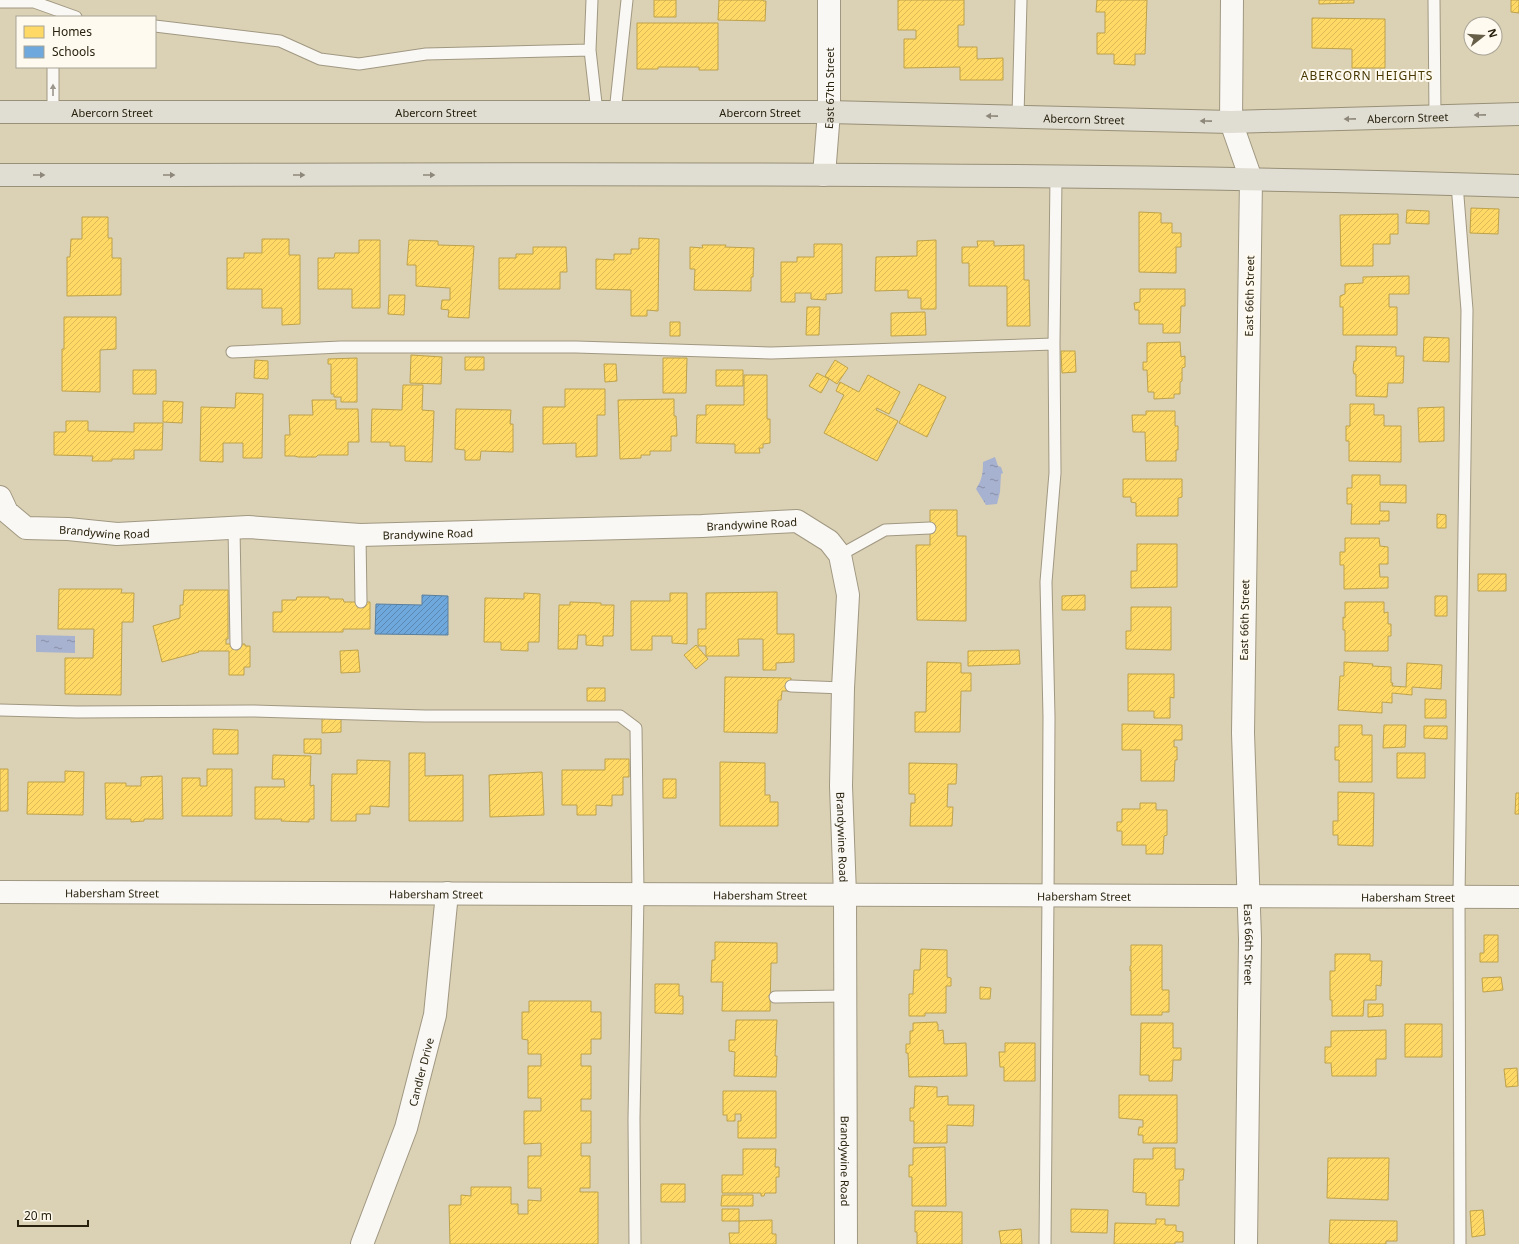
<svg xmlns="http://www.w3.org/2000/svg" width="1519" height="1244" font-family="'Noto Sans',sans-serif">
<style>
.water{fill:url(#water-ripples)}
.homes{fill:url(#homes-hatch);stroke:#bea24b}
.schools{fill:url(#schools-hatch);stroke:#5a809e}
.lines{fill:none;stroke-linecap:round;stroke-linejoin:round}
.service-casing{stroke:#a09882;stroke-width:13}
.minor-casing{stroke:#a09882;stroke-width:24}
.tertiary-casing{stroke:#a09882;stroke-width:24}
.primary-casing{stroke:#989077;stroke-width:24}
.service{stroke:#faf8f4;stroke-width:11}
.minor{stroke:#faf8f4;stroke-width:22}
.tertiary{stroke:#faf8f4;stroke-width:22}
.primary{stroke:#e0ddd3;stroke-width:22}
.oneway{fill:#9c978c}
.oneway2{fill:#8d887a}
.labels{text-anchor:middle;dominant-baseline:central;stroke-width:4;stroke-linejoin:round;paint-order:stroke}
.street-label{font-size:11px;fill:#28210d;stroke:#fefaf0}
.neighbourhood-label{font-size:12px;letter-spacing:1px;fill:#473701;stroke:#fefaf0}
</style>
<defs>
<pattern id="water-ripples" width="26" height="14" patternUnits="userSpaceOnUse"><rect width="26" height="14" fill="#a7b2d0"/><path d="M2 4q2-2 4 0t4 0M15 11q2-2 4 0t4 0" fill="none" stroke="#8890a7"/></pattern>
<pattern id="homes-hatch" width="6" height="6" patternUnits="userSpaceOnUse"><rect width="6" height="6" fill="#ffd966"/><path d="M-1 1l2-2M0 6l6-6M5 7l2-2" fill="none" stroke="#dbba57"/></pattern>
<pattern id="schools-hatch" width="6" height="6" patternUnits="userSpaceOnUse"><rect width="6" height="6" fill="#6fa8dc"/><path d="M-1 1l2-2M0 6l6-6M5 7l2-2" fill="none" stroke="#5b88b1"/></pattern>
</defs>
<rect width="100%" height="100%" fill="#dbd1b5"/>
<path class="water" d="M995,457l3,9 3,1 2,6 -2,1 -1,18 -3,12 -11,1 -10,-16c6,-9 7,-16 7,-27z
M36,635l39,1v17l-39,-1z"/>
<path class="homes" d="M654,0h22v17h-22z
M719,0h44v1h3l-1,20 -47,-1z
M898,0h66v25h-6v22h19v12l26,-1v22h-43v-13l-56,1v-29h12v-9h-18z
M1097,0h50l-2,54h-10v11l-21,-1v-10h-17v-21h8v-21h-9z
M1319,0h35v3l-35,1z
M1511,0h8v13l-8,-1z
M1312,18l73,1v49h-33v-19l-40,-1z
M637,23h81v47h-19v-3h-41v2h-21z
M1471,208l28,1 -1,25 -28,-1z
M1407,210l22,1v13l-23,-1z
M1139,212l22,1v10h11v10h9v14h-5v26l-37,-1z
M1398,214v20h-8v10h-17v22h-32l-1,-51z
M82,217h26v21h4v20h9v37l-54,1v-39h3l1,-18h11z
M639,238l20,1 -1,72 -11,-1v6h-16v-26l-35,-1v-30l18,1v-6h17v-5h8z
M262,239h27v16h11v69l-18,1v-17h-20v-19h-35v-31h17v-5h18z
M359,240h21v68h-28v-19h-34v-31h16l1,-5h24z
M409,240l29,1v4l36,1 -5,72 -21,-1 1,-7 -8,-1 1,-9h8v-12l-34,-2v-21h-9z
M936,240v69h-15v-11h-13v-8l-33,1 1,-34 41,-1v-15z
M977,241h17v5l30,-1v35h5l1,46h-23v-40h-38v-23h-7v-16h16z
M814,244h28v49l-16,1v6l-15,-1v-6h-16v9h-14v-40h16v-5h17z
M702,245h24l-1,2 29,1 -1,29h-2v14l-57,-1 1,-21h-5v-22l13,1z
M533,247h33l1,25h-7v17h-61v-31h17v-4h17z
M1409,276v18h-20v13h8v28h-54v-28h-3v-11l5,-2v-10l18,-1v-6z
M1140,289h45v17h-4l-1,27h-17v-9h-24v-14h-4l-1,-7 6,-1z
M389,295h16l-1,20 -16,-1z
M807,307h13l-1,28h-13z
M925,312l1,23 -35,1v-23z
M64,317h52v32l-16,1v42l-38,-1v-42h2z
M670,322h10v14h-10z
M1424,337l25,1v24l-26,-1z
M1180,342l1,15 4,-1v11l-3,1v13l-2,1v12h-6v4l-20,1v-7h-6l-1,-22h-4v-8h4v-19z
M1356,346l40,1v9h8l-1,27h-15l-1,14 -31,-1v-22h-2l-1,-4 1,-9h2z
M1061,351h14l1,21 -14,1z
M411,355l31,2 -1,27 -31,-1z
M465,357h19v13h-19z
M357,358v44h-16v-5h-7v-3h-3v-30h-3v-5z
M663,358h24l-1,35h-23z
M255,360l13,1v18l-14,-1z
M835,360l13,8 -11,16 -12,-8z
M604,364h12l1,17 -12,1z
M133,370h23v24h-23z
M716,370h27v16h-27z
M817,373l12,6 -8,14 -12,-7z
M744,375h23v44h3v24l-7,1v4h-4l1,5h-25v-9l-39,-1 1,-28h9v-10h38z
M868,375l32,17 -11,22 -12,-6 -1,2 22,11 -21,40 -53,-28 20,-38 -8,-4 4,-9 19,10z
M919,384l27,13 -19,40 -28,-14z
M403,385h20l-1,25 12,1 -2,51 -27,-1v-15h-15v-4h-19l1,-33 30,1z
M565,389h40v26h-8v41l-21,1v-14l-33,1v-37h22z
M236,393l27,1 -1,64h-19v-15h-20v19l-23,-1 1,-54 34,1z
M674,399v17h2l1,20h-6v15h-21v4h-9v3l-21,1 -2,-59z
M312,400h24v9h22l1,33h-11v13h-30l-2,2h-18l-3,-1h-10v-21h5l-1,-20h24z
M163,401l20,1 -1,21 -19,-1z
M1350,404h24v11h10v11h17v36l-52,-1v-20h-3v-15h4z
M1444,407v34l-25,1 -1,-34z
M456,409l55,1 -1,14h3v28l-32,-1 -1,9h-15v-10l-10,-1z
M1146,411h29v15h3v24h-2v11h-30l-1,-29h-12l-1,-17h14z
M66,421h22v10l46,1v-9h29l-1,27h-28v9h-22v2h-20l1,-5 -39,-1v-23h12z
M1352,475h28v10h26v18l-26,-1v9h9v10h-10l1,3h-29l1,-20h-5v-16h5z
M1123,479h59v18l-4,1v18h-42v-13l-5,-1v-5h-8z
M930,510h27v26h9v85l-49,-1 -1,-75h14z
M1437,514l9,1v13h-9z
M1345,538h34l1,8 8,1v17h-9l1,13h8v11l-44,1v-24h-4v-13h5z
M1137,544h40v43l-46,1v-17h6z
M1478,574h28v17h-28z
M59,589h63l-1,4h13l-1,29h-11l-1,73 -56,-1v-36h28l1,-29h-36z
M184,590h44v49h-2v5h19v2h5v21h-6v8h-15v-24h-31l1,1 -37,10 -9,-36 27,-8v-13h3z
M777,592v42h17v28l-18,1v7h-13v-31h-25l1,17h-33v-10h-8v-17h8v-36z
M524,593l16,1 -1,48h-11v9l-27,-1v-8h-17l1,-44 39,1z
M670,593h17v51l-15,-1v-7h-20v14h-21v-49h39z
M1085,595v15h-23v-14z
M1435,596h12v20h-12z
M297,597h32v2h14l1,3h26v27h-27v3h-70v-20h9v-12h14z
M570,602l31,1v2h13l-1,31h-10v10l-17,-1v-10h-8l-1,14h-19l1,-44h11z
M1345,602h39v11l4,-1v12h3v12h-3v15h-43v-21h-2v-13l2,1z
M1131,607h40v43l-45,-1v-18h5z
M696,645l12,14 -12,10 -12,-14z
M358,650l2,22 -19,1 -1,-22z
M1019,650l1,14 -52,2v-15z
M927,662l34,1v10h10v18h-10l-1,41h-45v-20h11z
M1344,662l29,2 -1,2 19,1v16h2l-1,3 14,1 1,-24 35,2 -1,24 -29,-2v8l-20,-2v10l-10,-1v11l-44,-3 2,-34h4z
M1128,674h46v24l-4,-1v21h-16v-7h-26z
M725,677l66,1v13h-9l-1,9h-3l-1,33 -53,-1z
M587,688h18v13h-18z
M1425,699l21,1v18h-21z
M322,718h19v14l-19,1z
M1122,724l60,1v15h-8v7h3v13h-2l-1,21h-33v-31h-19z
M1339,725h23v10h10v47h-33v-22h-4v-13h4z
M1384,725h22l-1,22 -22,1z
M1424,726h23v13l-23,-1z
M213,729l25,1v24h-25z
M304,739h17v15l-17,-1z
M409,753h16v23l38,-1v46h-54z
M1397,753h28v25h-28z
M273,755l38,1 -1,30 4,-1v34h-5v3l-28,-1 1,-2h-27v-32h30l-1,-8h-12z
M605,759h24v18h-6v18h-11v11l-16,-1v10h-19v-10h-15v-35h43z
M357,760l33,1 -1,46 -19,-1v8h-14v7h-25l1,-47h25z
M720,762l45,1v32h5v7h8v24h-58z
M909,763l48,1 -1,20h-8l-1,23h6l-1,19h-42l1,-23h4v-9h-6z
M0,769h8v42h-8z
M207,769h25v47h-50v-38h18v8h7z
M65,771l19,1 -1,43 -56,-1 1,-32h37z
M542,772l2,43 -54,2 -1,-42z
M162,776l1,43h-19v2l-13,1v-3h-25l-1,-36h21v3h15v-9z
M663,779h13v19h-13z
M1338,792l36,1 -1,53 -35,-1v-10h-5v-14h5z
M1516,793h3v21h-4z
M1140,803h16v7h11v25l-3,1 -1,18h-17v-9h-24v-14h-5v-9h5v-13h18z
M1484,935h14v27h-18v-9h4z
M715,942l62,1v20h-6l-1,48h-48l1,-29h-12l1,-22h3z
M1131,945h31v45h7v22h-7v3h-31v-45l-1,1v-5h1z
M921,949l26,1v27l4,1v8h-5v27h-21v3h-16v-22h4l1,-24h6z
M1335,954h35v7h12l-1,25 -5,-1v15h-12l-1,16h-31v-16h-2v-29h5z
M1501,977l2,13 -20,2 -1,-14z
M655,984h24v12h4v18l-28,-1z
M980,987l11,1 -1,11h-10z
M529,1001h62v11h10v27h-10v15h-10v12h10v33h-10v12h10v32h-10v13h9v32h-10v4h18v52h-148l-1,-39h12v-10l10,1v-9h40v17h7v10h10v-14l13,1v-13h-13v-32h13v-13l-17,1v-33h17v-13h-13v-32h13v-12h-13v-14l-6,-1v-27h7z
M1368,1004h15v12l-15,1z
M736,1020h41l-2,36h2l-1,21 -42,-1 1,-24 -6,-1v-11h6z
M937,1022v2h1v7l5,-1 1,14 22,-1 1,33 -58,1 -1,-24h-2v-9h4v-13h3v-8z
M1141,1023h32v25h8v12h-8l-1,21h-23v-6h-9z
M1405,1024h37v33h-37z
M1386,1030v29h-10v17h-44l-1,-13h-6v-16h6v-16z
M1005,1043h30v38h-31v-14h-4l-1,-15h6z
M1517,1068l1,18 -12,1 -2,-18z
M915,1086l22,1v10l11,-1v9h26l-1,21 -26,-1v18h-33v-22h-4v-13h4z
M723,1091h53v47h-38v-17h3v-7h-6v7h-8v-6h-4z
M1119,1095h58v48h-34v-8h-5l1,-8h4v-7l-24,-2z
M945,1147l1,59h-34v-29h-3v-12h4v-17z
M1153,1148h22v21h9l-1,11h-4v26l-33,-1v-12l-13,-1 1,-33h19z
M743,1149h33l-1,18h4v10h-3v16h-11l-1,3h-3v-3h-39v-18h21z
M1328,1158h61l-1,42 -61,-2z
M661,1184h24v18h-24z
M722,1195h31v11h-32z
M722,1209h17v12h-17z
M1071,1209l37,1 -1,23 -36,-1z
M1483,1210l2,25 -13,2 -2,-26z
M915,1211l47,1v32h-45v-12h-2z
M1156,1219h9v6h11v6l7,1v10h-8v2h-61l1,-21 41,1z
M772,1220v14h4v10h-46l-1,-11h10v-12z
M1330,1220l67,1v20h-11v3h-53l-4,-1z
M1021,1229l1,15h-21l-2,-13z"/>
<path class="schools" d="M422,595l26,1v39l-73,-1 1,-30 46,1z"/>
<g class="lines">
<g class="service-casing">
<path id="service" d="M592,0l-2,50 7,62
M1434,0l1,117
M0,2h34l42,15
M155,26l125,15 40,18 39,5 67,-10 164,-4
M53,67v45
M615,112l12,-112
M1018,116l3,-116
M1457,184l10,126 -8,587 1,347
M232,352l109,-5h235l195,6 283,-9 2,-167
M234,528l2,116
M360,535l1,67
M840,555l45,-25 45,-2
M791,686l52,2
M0,710l77,2 175,-1 173,5h195l16,12 2,166 -4,225 1,125
M775,997l70,-1
M1045,1244l3,-348 1,-179 -3,-135 9,-109 -1,-129"/>
</g>
<g class="minor-casing">
<g id="minor">
<path id="s1" d="M1232,0l-1,122 20,57 -8,554 7,206 -4,305"/>
<path id="s2" d="M824,175l5,-63v-112"/>
<path id="s3" d="M0,497l7,15 19,16 42,1 49,5 131,-7 112,8 342,-9 95,-5 32,20 11,14 8,40 -5,93 -2,98 4,109 1,349"/>
<path id="s4" d="M362,1244l44,-116 29,-113 12,-122"/>
</g>
</g>
<g class="tertiary-casing">
<g id="tertiary">
<path id="s5" d="M0,892l1519,5"/>
</g>
</g>
<g class="primary-casing">
<g id="primary">
<path id="s6" d="M0,112h829l402,10 288,-8"/>
<path d="M0,175c506,0 1013,-5 1519,11"/>
</g>
</g>
<use href="#service" class="service"/>
<use href="#minor" class="minor"/>
<use href="#tertiary" class="tertiary"/>
<use href="#primary" class="primary"/>
</g>
<defs><path id="oneway-solid" d="M-6-.8H1V-3.2L6.5 0L1 3.2V.8H-6Z"/></defs>
<use class="oneway" href="#oneway-solid" transform="translate(53 90) rotate(-90)"/>
<g class="oneway2">
<use href="#oneway-solid" transform="translate(1480 115) rotate(179)"/>
<use href="#oneway-solid" transform="translate(992 116) rotate(-179)"/>
<use href="#oneway-solid" transform="translate(1350 119) rotate(179)"/>
<use href="#oneway-solid" transform="translate(1206 121) rotate(-179)"/>
<use href="#oneway-solid" transform="translate(39 175)"/>
<use href="#oneway-solid" transform="translate(169 175)"/>
<use href="#oneway-solid" transform="translate(299 175)"/>
<use href="#oneway-solid" transform="translate(429 175)"/>
</g>
<g class="labels">
<g class="street-label">
<text stroke="none"><textPath href="#s2" startOffset="87">East 67th Street</textPath></text>
<text stroke="none"><textPath href="#s6" startOffset="112">Abercorn Street</textPath></text>
<text stroke="none"><textPath href="#s6" startOffset="436">Abercorn Street</textPath></text>
<text stroke="none"><textPath href="#s6" startOffset="760">Abercorn Street</textPath></text>
<text stroke="none"><textPath href="#s6" startOffset="1408">Abercorn Street</textPath></text>
<text stroke="none"><textPath href="#s6" startOffset="1084">Abercorn Street</textPath></text>
<text transform="translate(1249 296) rotate(-89)">East 66th Street</text>
<text stroke="none"><textPath href="#s3" startOffset="768">Brandywine Road</textPath></text>
<text stroke="none"><textPath href="#s3" startOffset="120">Brandywine Road</textPath></text>
<text stroke="none"><textPath href="#s3" startOffset="444">Brandywine Road</textPath></text>
<text transform="translate(1244 620) rotate(-89)">East 66th Street</text>
<text stroke="none"><textPath href="#s3" startOffset="1152">Brandywine Road</textPath></text>
<text stroke="none"><textPath href="#s5" startOffset="112">Habersham Street</textPath></text>
<text stroke="none"><textPath href="#s5" startOffset="436">Habersham Street</textPath></text>
<text stroke="none"><textPath href="#s5" startOffset="760">Habersham Street</textPath></text>
<text stroke="none"><textPath href="#s5" startOffset="1084">Habersham Street</textPath></text>
<text stroke="none"><textPath href="#s5" startOffset="1408">Habersham Street</textPath></text>
<text stroke="none"><textPath href="#s1" startOffset="948">East 66th Street</textPath></text>
<text stroke="none"><textPath href="#s4" startOffset="182">Candler Drive</textPath></text>
<text stroke="none"><textPath href="#s3" startOffset="1476">Brandywine Road</textPath></text>
</g>
<g class="neighbourhood-label">
<text x="1367" y="75">ABERCORN HEIGHTS</text>
</g>
</g>
<rect x="16" y="16" width="140" height="52" fill="#fefaf0" stroke="#a8a395"/>
<rect x="24" y="26" width="20" height="12" fill="#ffd966" stroke="#a8a395"/>
<text x="52" y="36" font-size="12" fill="#28210d">Homes</text>
<rect x="24" y="46" width="20" height="12" fill="#6fa8dc" stroke="#a8a395"/>
<text x="52" y="56" font-size="12" fill="#28210d">Schools</text>
<g transform="translate(1483 36) rotate(73)"><circle r="19" fill="#fefaf0" stroke="#a8a395"/>
<path d="M0-3L7 15L0 10L-7 15Z" fill="#675f48"/>
<text y="-6" font-size="11" font-weight="bold" text-anchor="middle" fill="#28210d">N</text>
</g>
<path d="M18 1220v6h70v-6" fill="none" stroke="#28210d" stroke-width="2"/>
<text x="24" y="1220" font-size="12" fill="#28210d" stroke="#fefaf0" stroke-width="3" paint-order="stroke">20 m</text>
</svg>
